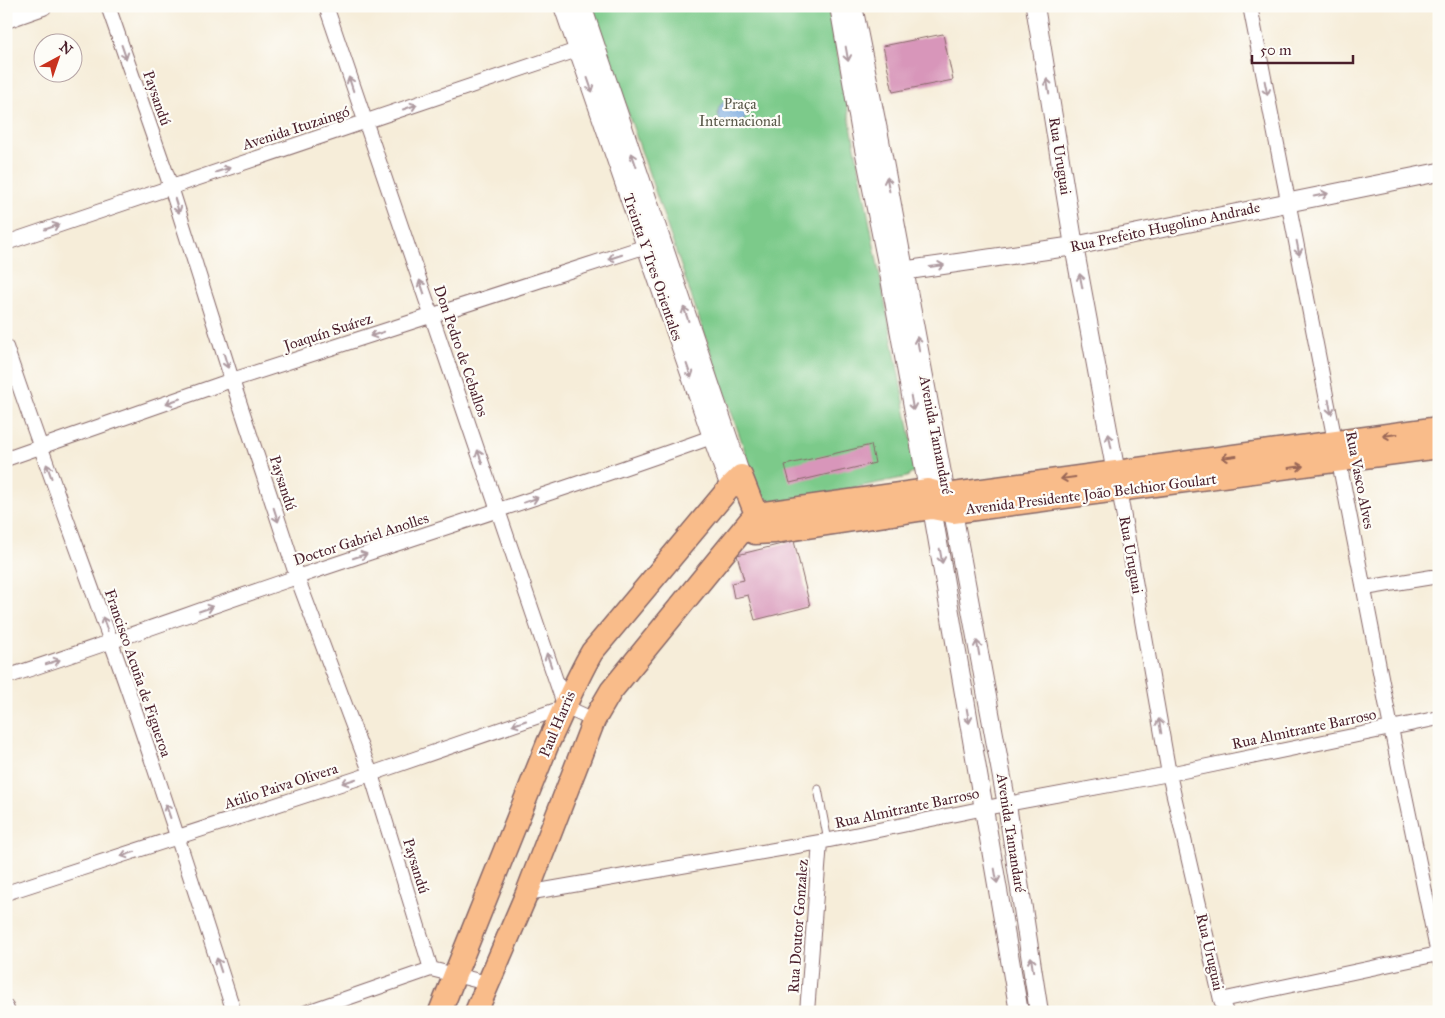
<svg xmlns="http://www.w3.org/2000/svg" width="1445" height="1018" font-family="'IM FELL Great Primer',serif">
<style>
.green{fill:#7cca8a;stroke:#63745a}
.water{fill:#72a6de;stroke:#5e6284}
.building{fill:#d896ba}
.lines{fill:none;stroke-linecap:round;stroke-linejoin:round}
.service-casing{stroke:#866768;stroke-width:9}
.minor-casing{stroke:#866768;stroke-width:16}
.tertiary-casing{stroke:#866768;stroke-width:20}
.trunk-casing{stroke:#866768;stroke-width:25}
.service{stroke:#fff;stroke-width:7}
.minor{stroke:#fff;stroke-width:14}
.tertiary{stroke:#fff;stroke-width:18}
.trunk{stroke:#f9bc8a;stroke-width:22}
.oneway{stroke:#ae9aa0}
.oneway2{stroke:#996656}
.labels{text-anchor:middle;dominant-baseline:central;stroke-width:4.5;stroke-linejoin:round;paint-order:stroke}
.street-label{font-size:15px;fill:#4a1f2b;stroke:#fdfcf7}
.park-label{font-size:15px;fill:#5c5b4c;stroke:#fdfcf7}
</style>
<rect width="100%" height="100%" fill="#fdfcf7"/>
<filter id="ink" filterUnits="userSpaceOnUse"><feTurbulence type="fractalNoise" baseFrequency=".02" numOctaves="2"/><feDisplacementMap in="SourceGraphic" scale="10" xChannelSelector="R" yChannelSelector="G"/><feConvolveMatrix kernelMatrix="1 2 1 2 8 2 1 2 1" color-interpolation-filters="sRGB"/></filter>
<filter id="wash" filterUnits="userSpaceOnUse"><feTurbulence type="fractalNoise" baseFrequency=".0096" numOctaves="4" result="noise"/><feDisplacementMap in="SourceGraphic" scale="20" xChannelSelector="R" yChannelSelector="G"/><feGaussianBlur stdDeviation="1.12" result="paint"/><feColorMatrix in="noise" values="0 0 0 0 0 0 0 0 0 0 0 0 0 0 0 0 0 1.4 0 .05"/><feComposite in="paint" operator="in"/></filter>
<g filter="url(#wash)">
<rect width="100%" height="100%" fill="#f6edd9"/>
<path class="green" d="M591,6h237l88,458 -2,8 -7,5 -132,27 -12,-8 -6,-10z"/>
<path class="water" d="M718 113a14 14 0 1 1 28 0a14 14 0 1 1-28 0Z"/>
<g id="blocks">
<path class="building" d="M943,34l10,46 -60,12 -10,-46z
M871,445l4,18 -85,20 -5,-18z
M794,541l16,65 -55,14 -7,-25 -14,3 -3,-15 13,-3 -7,-25z"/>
</g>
</g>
<g filter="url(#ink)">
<use href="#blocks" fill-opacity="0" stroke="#866768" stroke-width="1"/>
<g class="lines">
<g class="service-casing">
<path id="service" d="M818,789l10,52"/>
</g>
<g class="minor-casing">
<path id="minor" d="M108,6l63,181 61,193 65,197 74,197 60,195
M326,6l239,701
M1250,6l141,722 48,231
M6,243l580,-196
M6,347c33,99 70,197 105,295 44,122 83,246 123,370
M6,459l226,-79 424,-137
M1119,489l50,285 52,226 5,12
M1365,588l67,-11
M6,677c98,-32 194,-67 291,-100 141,-48 283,-92 423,-143
M565,707l29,13
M6,893l365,-119 194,-67
M527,893l293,-51 165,-34 184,-34 270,-56
M431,969l56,14
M1221,1000l217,-46
M6,1007l2,5
M307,1012l124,-43
M807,1012l13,-170"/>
</g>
<g class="tertiary-casing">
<path id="tertiary" d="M563,6l149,431 18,50
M582,6l159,470
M839,6l23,133 27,134 39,217 4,18 87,504
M853,6l26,129 67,360 7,17 54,293 32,207
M1035,6l39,240 44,238
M6,19l37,-13
M895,272l179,-26 365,-74"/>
</g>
<g class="trunk-casing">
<path id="trunk" d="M756,514l172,-24 18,5 493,-67
M744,528l11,5 20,-1 157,-24 21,4 486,-65
M440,1012l108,-269c15,-31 27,-62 44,-91l138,-165 11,-11 15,38
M476,1012l51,-119 67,-173 17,-29 143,-175"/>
</g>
<use href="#service" class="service"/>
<use href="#minor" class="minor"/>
<use href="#tertiary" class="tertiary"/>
<use href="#trunk" class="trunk"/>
</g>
<defs><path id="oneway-shaft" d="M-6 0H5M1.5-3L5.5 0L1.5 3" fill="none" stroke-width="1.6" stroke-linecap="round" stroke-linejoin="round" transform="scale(1.25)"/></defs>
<g class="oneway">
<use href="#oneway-shaft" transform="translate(124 52) rotate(71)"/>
<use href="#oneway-shaft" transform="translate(847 54) rotate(80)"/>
<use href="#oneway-shaft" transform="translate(351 84) rotate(-108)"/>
<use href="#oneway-shaft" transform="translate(590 85) rotate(71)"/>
<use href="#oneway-shaft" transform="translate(1048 86) rotate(-99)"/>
<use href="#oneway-shaft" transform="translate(1266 88) rotate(79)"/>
<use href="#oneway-shaft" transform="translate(410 107) rotate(-19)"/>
<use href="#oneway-shaft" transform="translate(634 160) rotate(-109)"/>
<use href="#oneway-shaft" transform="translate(223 170) rotate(-18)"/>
<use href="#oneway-shaft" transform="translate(888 184) rotate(-101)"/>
<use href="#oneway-shaft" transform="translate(1321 195) rotate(-11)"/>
<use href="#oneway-shaft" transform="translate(177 206) rotate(73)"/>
<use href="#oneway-shaft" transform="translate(52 227) rotate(-19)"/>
<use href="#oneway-shaft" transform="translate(1298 248) rotate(79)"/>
<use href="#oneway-shaft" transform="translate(615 257) rotate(162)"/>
<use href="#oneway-shaft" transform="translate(937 266) rotate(-8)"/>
<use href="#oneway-shaft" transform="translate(1081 281) rotate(-101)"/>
<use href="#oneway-shaft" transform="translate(422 287) rotate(-109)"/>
<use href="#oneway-shaft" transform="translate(686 314) rotate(-109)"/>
<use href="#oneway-shaft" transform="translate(377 334) rotate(162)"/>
<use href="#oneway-shaft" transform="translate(918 344) rotate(-100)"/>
<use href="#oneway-shaft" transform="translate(226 361) rotate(73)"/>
<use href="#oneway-shaft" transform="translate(689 371) rotate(71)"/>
<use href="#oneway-shaft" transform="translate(173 401) rotate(161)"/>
<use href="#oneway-shaft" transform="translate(912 403) rotate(80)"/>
<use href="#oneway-shaft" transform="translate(1330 407) rotate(79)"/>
<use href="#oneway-shaft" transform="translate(1110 441) rotate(-101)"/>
<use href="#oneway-shaft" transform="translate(480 457) rotate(-109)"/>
<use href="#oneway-shaft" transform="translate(49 471) rotate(-110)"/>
<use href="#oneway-shaft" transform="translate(531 500) rotate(-19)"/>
<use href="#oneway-shaft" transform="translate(276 515) rotate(72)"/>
<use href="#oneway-shaft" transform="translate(360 556) rotate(-18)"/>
<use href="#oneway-shaft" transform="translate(941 556) rotate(80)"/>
<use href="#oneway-shaft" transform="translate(206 609) rotate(-19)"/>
<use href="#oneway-shaft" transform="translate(105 624) rotate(-110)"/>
<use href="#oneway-shaft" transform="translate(978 648) rotate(-100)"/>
<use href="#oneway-shaft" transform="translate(549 660) rotate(-109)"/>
<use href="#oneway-shaft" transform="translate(53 662) rotate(-18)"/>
<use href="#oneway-shaft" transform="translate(968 716) rotate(80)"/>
<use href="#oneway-shaft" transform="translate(519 723) rotate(161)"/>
<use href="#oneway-shaft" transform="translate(1160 726) rotate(-100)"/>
<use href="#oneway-shaft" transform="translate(349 781) rotate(162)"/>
<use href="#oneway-shaft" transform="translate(168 811) rotate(-109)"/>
<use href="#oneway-shaft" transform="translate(128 854) rotate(162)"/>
<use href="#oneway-shaft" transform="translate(996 876) rotate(80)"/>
<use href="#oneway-shaft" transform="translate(1032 964) rotate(-99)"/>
<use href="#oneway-shaft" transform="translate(219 965) rotate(-108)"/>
</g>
<g class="oneway2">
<use href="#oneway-shaft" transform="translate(1390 435) rotate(172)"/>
<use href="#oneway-shaft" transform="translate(1229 457) rotate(173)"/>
<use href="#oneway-shaft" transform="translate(1296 467) rotate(-7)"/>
<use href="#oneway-shaft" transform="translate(1068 478) rotate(172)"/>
</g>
</g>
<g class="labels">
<g class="street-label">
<text transform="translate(157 98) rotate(71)">Paysandú</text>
<text transform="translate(296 128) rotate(-18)">Avenida Ituzaingó</text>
<text transform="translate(1060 156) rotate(81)">Rua Uruguai</text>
<text transform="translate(1165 227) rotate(-12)">Rua Prefeito Hugolino Andrade</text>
<text transform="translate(653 267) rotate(71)">Treinta Y Tres Orientales</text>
<text transform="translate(328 332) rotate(-18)">Joaquín Suárez</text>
<text transform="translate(461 351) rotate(71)">Don Pedro de Ceballos</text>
<text transform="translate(936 435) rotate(79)">Avenida Tamandaré</text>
<text transform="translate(1360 480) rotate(79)">Rua Vasco Alves</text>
<text transform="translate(283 483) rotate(72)">Paysandú</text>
<text transform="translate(1091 494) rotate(-7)">Avenida Presidente João Belchior Goulart</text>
<text transform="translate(361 539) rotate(-18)">Doctor Gabriel Anolles</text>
<text transform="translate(1131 555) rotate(80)">Rua Uruguai</text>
<text transform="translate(138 673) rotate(71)">Francisco Acuña de Figueroa</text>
<text transform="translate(557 724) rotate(-67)">Paul Harris</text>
<text transform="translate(1304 729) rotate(-12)">Rua Almitrante Barroso</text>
<text transform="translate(281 786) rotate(-18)">Atilio Paiva Olivera</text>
<text transform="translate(907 808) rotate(-12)">Rua Almitrante Barroso</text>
<text transform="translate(1011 833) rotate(81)">Avenida Tamandaré</text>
<text transform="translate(416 866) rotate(73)">Paysandú</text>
<text transform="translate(798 926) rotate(-86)">Rua Doutor Gonzalez</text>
<text transform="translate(1210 952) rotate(77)">Rua Uruguai</text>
</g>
<g class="park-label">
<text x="740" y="104">Praça<tspan x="740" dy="17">Internacional</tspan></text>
</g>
</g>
<rect width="1445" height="1018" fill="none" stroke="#fdfcf7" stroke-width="25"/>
<g transform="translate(58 58) rotate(40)"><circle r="24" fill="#fdfcf7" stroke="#b5a4a5"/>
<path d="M0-4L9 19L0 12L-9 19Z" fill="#c8321e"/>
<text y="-8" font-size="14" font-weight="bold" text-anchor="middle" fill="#4a1f2b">N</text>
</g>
<path d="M1252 55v8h101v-8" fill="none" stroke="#4a1f2b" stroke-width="2.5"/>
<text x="1260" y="55" font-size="15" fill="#4a1f2b" stroke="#fdfcf7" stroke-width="4" paint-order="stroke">50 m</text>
</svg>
